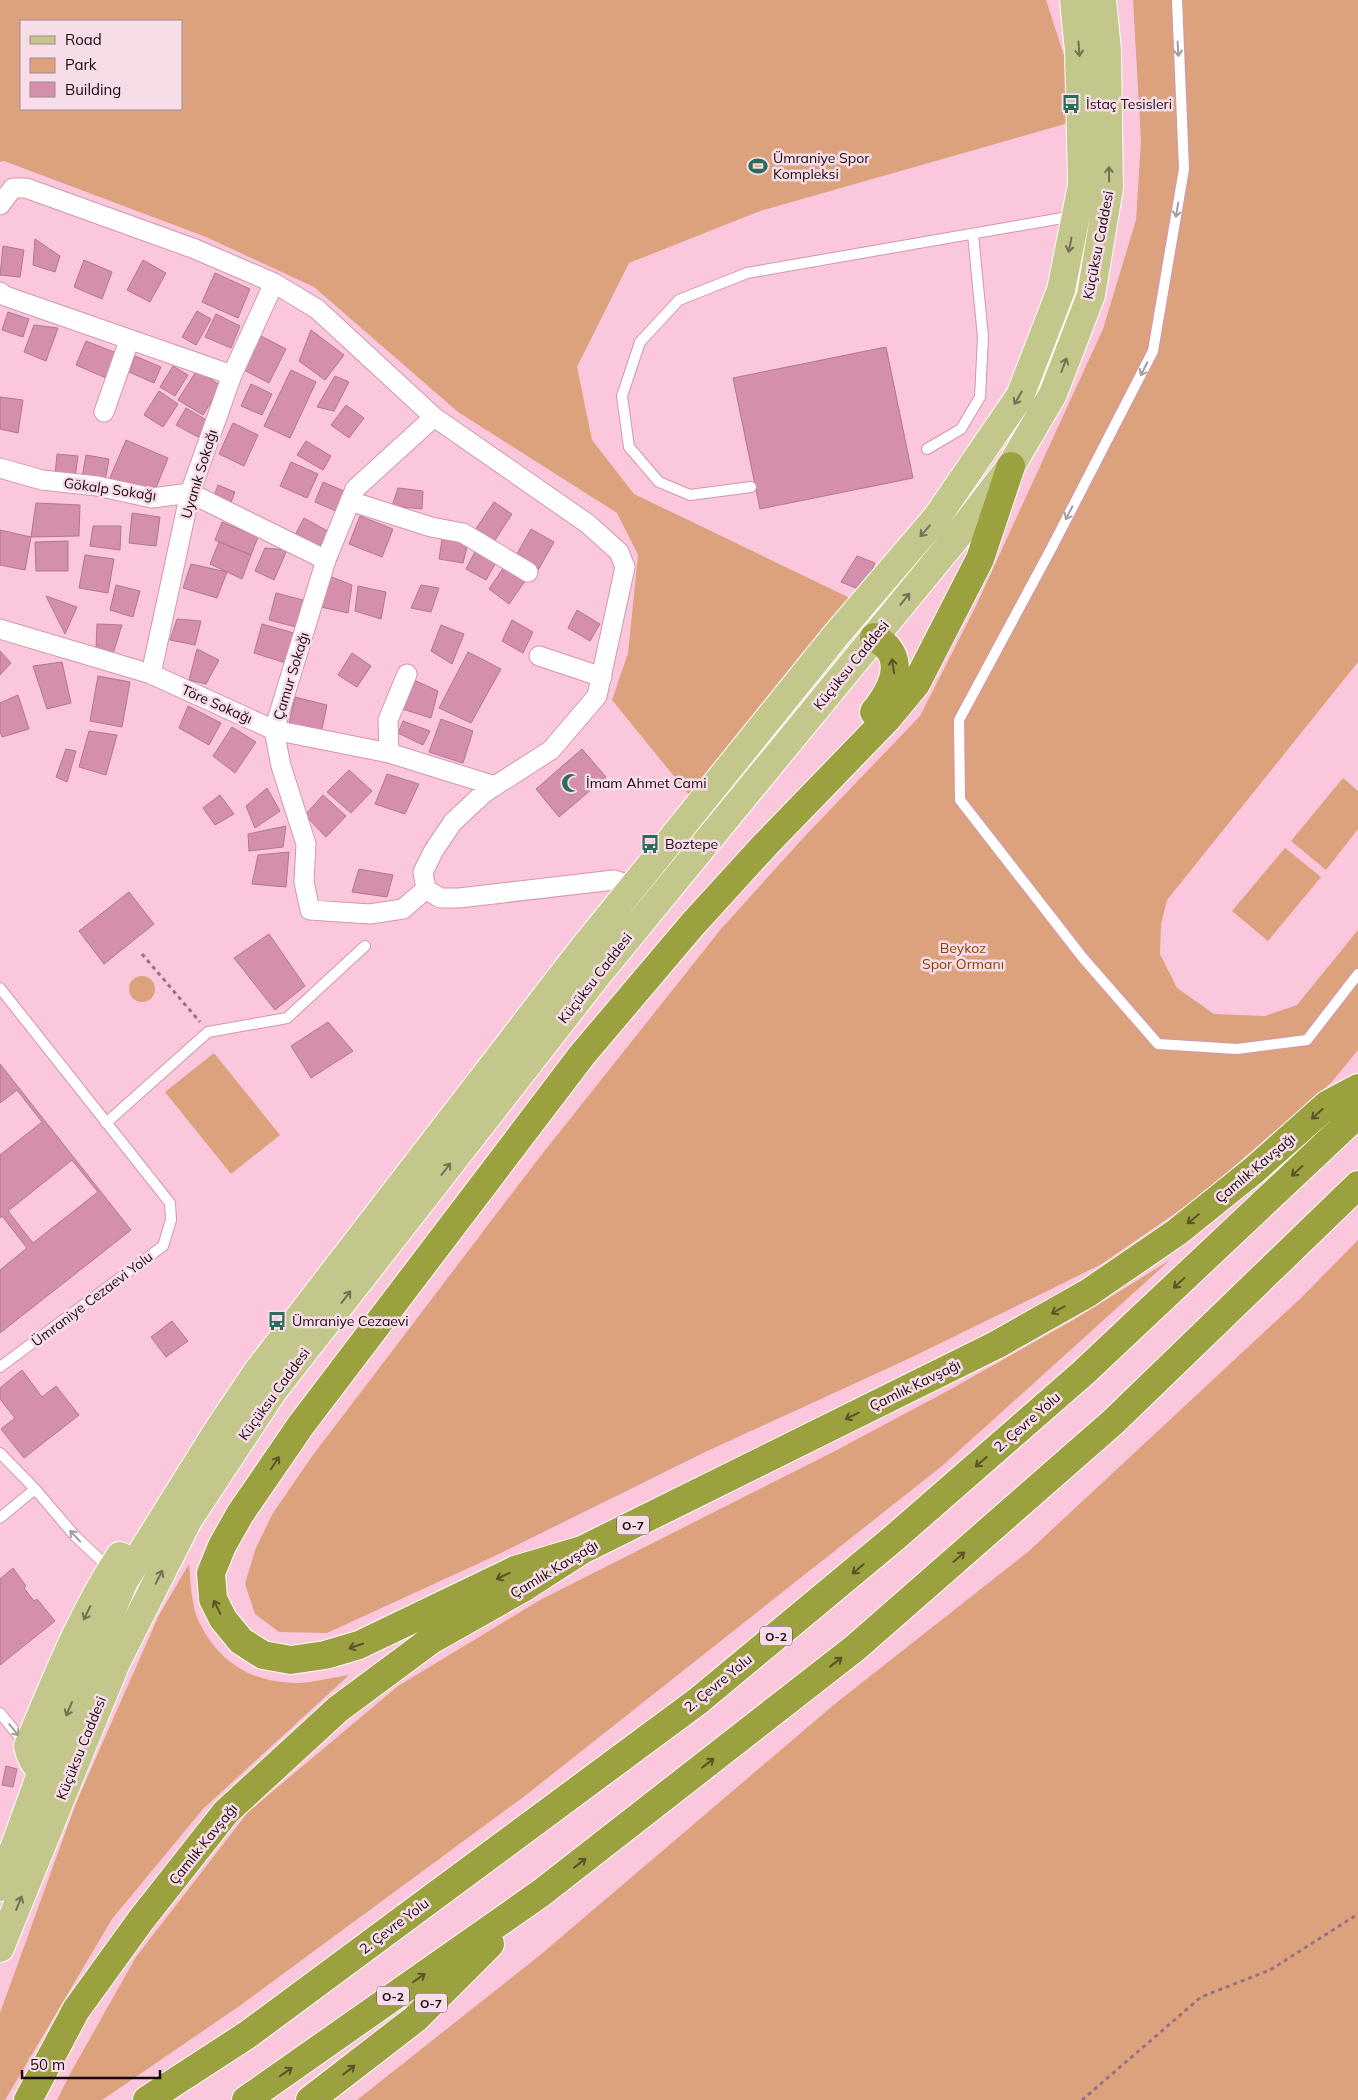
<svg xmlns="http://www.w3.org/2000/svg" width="1358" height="2100" font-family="Mulish,sans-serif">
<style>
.green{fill:#dca27e;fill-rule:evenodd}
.building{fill:#d38fac;stroke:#b27791;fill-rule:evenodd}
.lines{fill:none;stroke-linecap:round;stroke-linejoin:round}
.lane-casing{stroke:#d396b0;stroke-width:12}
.street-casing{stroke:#d396b0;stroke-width:21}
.primary-casing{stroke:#fff;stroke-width:30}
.highway-casing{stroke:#fff;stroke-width:30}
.path{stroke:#977181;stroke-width:3;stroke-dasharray:4 4;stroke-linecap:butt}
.lane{stroke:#fff;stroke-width:10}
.street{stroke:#fff;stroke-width:19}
.primary{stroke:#c3c78b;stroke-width:28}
.highway{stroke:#9ba13e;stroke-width:28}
.oneway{stroke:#777154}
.oneway2{stroke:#a49ca0}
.oneway3{stroke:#5b5428}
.labels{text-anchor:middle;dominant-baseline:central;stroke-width:5;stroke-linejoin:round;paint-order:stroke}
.shield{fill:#f7dde7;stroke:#5d4751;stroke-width:1}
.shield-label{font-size:12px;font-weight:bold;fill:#1b0711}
.poi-label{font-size:14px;fill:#1b0711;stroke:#f7dde7;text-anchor:start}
.street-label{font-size:14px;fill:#1b0711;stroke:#f7dde7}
.park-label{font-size:14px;fill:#8a4000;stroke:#f7dde7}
</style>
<rect width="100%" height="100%" fill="#fbc7dc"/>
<path class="green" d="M0,0h1046l24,74 2,48 -312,89 -131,52 -52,104 15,73 42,54 218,105 -162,197 -78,-96 16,-47 10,-98 -21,-42 -159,-101 -144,-125 -108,-50 -202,-76 -4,1zM21,21h160v88h-160z
M1133,0h225v662l-191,238 -6,24 -1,30 17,34 37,26 51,2 32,-11 61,-75v120l-27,33 -135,116 -96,66 -192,94 -205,94 -204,101 -172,79 -48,-1 -24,-18 -10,-30 10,-34 18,-37 40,-58 226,-297 182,-229 84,-93 115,-120 55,-108 128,-279 33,-109 5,-79z
M1343,778l15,13v38l-32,41 -35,-29z
M1285,848l36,29 -53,64 -36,-30z
M129 989a13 13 0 1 1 26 0a13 13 0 1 1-26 0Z
M214,1053l66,82 -49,39 -66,-82z
M1358,1240v860h-1001l182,-144 297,-253 193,-152 274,-255z
M1170,1260l-228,206 -416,329 -288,212 -136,93h-45l14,-28 65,-115 112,-145 150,-126 142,-86 295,-149 116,-62 124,-70z
M189,1564c2,20 2,43 11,60 20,40 55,60 100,59 16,-1 33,-6 49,-8l-146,134 -91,110 -107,181h-5v-87l76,-210 83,-188z"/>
<path class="building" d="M35,239l25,17 -5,16 -22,-7z
M3,246l21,4 -4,27 -20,-2z
M84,260l28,12 -10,27 -28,-12z
M143,260l23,13 -16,29 -23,-12z
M215,273l35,16 -12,29 -36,-16z
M197,311l14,8 -15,26 -14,-8z
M8,312l21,7 -6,18 -21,-7z
M216,314l24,12 -9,22 -26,-11z
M34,325l24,3 -12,33 -22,-9z
M311,330l33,25 -19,25 -26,-19z
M257,334l29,15 -17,34 -29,-15z
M86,341l33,13 -13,24 -30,-13z
M886,347l27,131 -153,31 -27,-131z
M135,356l26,11 -7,16 -25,-11z
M173,366l15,9 -13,21 -15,-9z
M197,370l24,16 -18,29 -25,-15z
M291,370l25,12 -26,56 -26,-12z
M335,376l14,6 -15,29 -17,-4z
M251,384l21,10 -10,21 -21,-9z
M159,391l19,13 -15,23 -19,-12z
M0,397l23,3 -5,33 -18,-4z
M346,405l18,13 -15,20 -18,-13z
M186,408l22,13 -10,16 -22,-12z
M233,423l25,12 -14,31 -25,-12z
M126,440l42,18 -16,40 -43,-18z
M306,441l25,15 -8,14 -26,-15z
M57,454l21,2 -3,22 -20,-3z
M86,455l23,4 -4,22 -23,-4z
M291,462l27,12 -11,24 -27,-12z
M323,482l21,9 -8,20 -21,-9z
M218,485l17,7 -5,13 -19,-1z
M398,488l25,3 -1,18 -30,-3z
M494,502l18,12 -24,37 -19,-12z
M36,503l44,2 -1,31 -48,1z
M132,513l28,4 -4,29 -27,-3z
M360,516l33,13 -11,28 -33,-13z
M304,518l27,15 -4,22 -33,-18z
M222,522l36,15 -7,18 -36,-15z
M93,526h28l-1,24 -30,-4z
M531,529l23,13 -17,30 -23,-13z
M0,530l31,7 -6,33 -25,-5z
M443,533l26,6 -6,24 -24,-4z
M68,541v30h-32l-1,-29z
M219,542l32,13 -9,24 -32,-15z
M265,548l22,2 -13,30 -19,-9z
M477,548l21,11 -12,21 -20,-11z
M85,555l29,4 -6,34 -29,-5z
M857,556l18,7 -12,28 -22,-9z
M191,564l36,8 -10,26 -34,-10z
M504,567l21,14 -16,23 -20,-15z
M329,576l23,9 -4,28 -27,-6z
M116,585l24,6 -7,26 -23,-7z
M421,585l18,3 -8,24 -20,-4z
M358,586l28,6 -5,27 -26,-8z
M276,593l27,7 -7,27 -27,-7z
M46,596l31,11 -12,27z
M577,610l23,14 -10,17 -22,-13z
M177,619l24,2 -6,24 -25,-5z
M512,620l21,12 -10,21 -21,-12z
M97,624l25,1 -9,29 -17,-5z
M262,624l32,9 -8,30 -32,-10z
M441,625l23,9 -12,30 -21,-13z
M197,649l22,11 -13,24 -17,-4z
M0,651l11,12 -11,12z
M468,652l33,17 -30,54 -32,-15z
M352,653l19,13 -14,21 -19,-12z
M62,662l9,41 -24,6 -14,-43z
M98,676l32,6 -8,45 -32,-6z
M414,680l24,11 -7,27 -32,-10z
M18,695l11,34 -27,8 -2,-6v-28z
M295,697l32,8 -6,29 -33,-6z
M188,706l33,17 -12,22 -30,-17z
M441,719l32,12 -10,32 -34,-11z
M403,721l27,10 -7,14 -25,-12z
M232,727l24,15 -21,31 -22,-17z
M89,731l28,4 -11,40 -27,-8z
M66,749l10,2 -9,31 -11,-5z
M582,749l24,28 -47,40 -23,-28z
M349,770l23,21 -21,22 -24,-21z
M387,774l32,10 -14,30 -30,-10z
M267,788l13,23 -25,17 -9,-22z
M220,795l14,19 -19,11 -12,-17z
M323,795l23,21 -20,21 -21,-22z
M286,826l-3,21 -34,4 -1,-17z
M289,852l-3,35 -34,-3 6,-29z
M359,869l34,6 -6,22 -35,-5z
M129,892l25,32 -50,40 -25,-33z
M269,934l36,52 -30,24 -41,-52z
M328,1022l25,29 -42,27 -20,-32z
M0,1064l131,166 -131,103v-63l27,-22 -25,-32 -2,2v-63l42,-33 -25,-32 -17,13zM72,1160l26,32 -65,51 -25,-32z
M172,1321l16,20 -22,16 -15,-20z
M22,1370l20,27 14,-11 23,29 -55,43 -23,-29 14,-11 -15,-19v-11z
M13,1568l13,18 -2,2 10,13 3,-2 18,22 -55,44v-86z
M6,1766l11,3 -4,18 -11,-2z"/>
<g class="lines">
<g class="lane-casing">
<path id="lane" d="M1177,0l7,169 -31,182 -102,198 -92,171 1,80 123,158 75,86 79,5 70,-9 51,-66
M927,449l34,-20 19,-32 3,-60 -10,-103
M751,487l-61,8 -31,-13 -30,-35 -7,-51 18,-54 39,-42 68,-27 327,-57
M0,988l170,215 1,17 -8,26 -163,121
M106,1123l102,-91 79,-14 78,-72
M0,1453l35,36
M0,1518l35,-29 40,47 35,33
M0,1713l26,32"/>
</g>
<g class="street-casing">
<path id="street" d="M0,205l13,-17h13l169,61 79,34 43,26 117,108 154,107 31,28 6,15 -28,129 -46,54 -67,43 -31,29 -19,28 -11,22 3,17 14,9h19l155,-18 20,6
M0,292l5,4 227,79
M104,412l25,-71
M0,468l42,12 55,6 55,12 38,-5 136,67
M350,501l81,26 32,6 65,39
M0,629l151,45 123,56 115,23 106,33
M539,656l63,21
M151,674l39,-181 42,-118 42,-92
M389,753l-1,-33 19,-46
M426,889l-23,20 -33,5 -60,-4 -6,-28 2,-38 -25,-78 -7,-36 52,-170 29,-71 79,-72"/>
</g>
<g class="primary-casing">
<path id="primary" d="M55,1775c-16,-3 -24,-13 -27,-29 27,-64 53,-131 92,-190
M0,1887l42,-116 82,-190 96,-154 37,-55 321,-417 259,-321 100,-117 83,-121 41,-106 21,-105 -3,-134 -5,-51
M0,1948l116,-285 72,-143 85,-129 326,-418 360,-439 52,-68 42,-72 38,-99 18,-107 -2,-138 -5,-50"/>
</g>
<g class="highway-casing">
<path id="highway" d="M874,637c4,3 9,6 13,10 18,20 1,48 -13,65
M582,1550l-67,20 -156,75 -34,10 -34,5 -28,-5 -22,-14 -18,-22 -10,-20 -2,-26 11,-27 18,-32 61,-89 281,-370 110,-130 73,-80 122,-126 29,-35 64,-125 31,-93
M28,2100l48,-90 65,-90 85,-108 112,-103 93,-69 92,-52 59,-38 414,-205 92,-52 89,-61 77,-62 74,-66 30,-16
M147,2100l100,-65 451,-334 196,-163 189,-165 275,-259
M246,2100l295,-207 314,-245 258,-226 245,-237
M310,2100l105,-81 75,-75"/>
</g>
<path class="path" d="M142,954l58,68
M1082,2100l119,-103 69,-27 88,-56"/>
<use href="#lane" class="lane"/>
<use href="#street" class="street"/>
<use href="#primary" class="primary"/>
<use href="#highway" class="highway"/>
</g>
<defs><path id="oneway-shaft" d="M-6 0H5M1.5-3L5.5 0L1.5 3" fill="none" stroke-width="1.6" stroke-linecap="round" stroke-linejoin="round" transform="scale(1.25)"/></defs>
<g class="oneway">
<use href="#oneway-shaft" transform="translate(1079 49) rotate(86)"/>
<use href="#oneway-shaft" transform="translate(1109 174) rotate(-91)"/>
<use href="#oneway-shaft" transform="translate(1070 245) rotate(101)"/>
<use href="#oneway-shaft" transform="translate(1064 365) rotate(-69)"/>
<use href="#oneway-shaft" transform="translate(1018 398) rotate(120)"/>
<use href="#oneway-shaft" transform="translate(925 531) rotate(131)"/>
<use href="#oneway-shaft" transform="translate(905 599) rotate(-51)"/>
<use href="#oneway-shaft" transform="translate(446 1169) rotate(-52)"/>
<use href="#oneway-shaft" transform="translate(346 1297) rotate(-52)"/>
<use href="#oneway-shaft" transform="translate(159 1577) rotate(-63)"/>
<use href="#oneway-shaft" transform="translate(87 1613) rotate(116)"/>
<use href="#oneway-shaft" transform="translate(69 1709) rotate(113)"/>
<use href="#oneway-shaft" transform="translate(19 1903) rotate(-68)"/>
</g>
<g class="oneway2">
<use href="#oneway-shaft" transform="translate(1178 49) rotate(87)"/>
<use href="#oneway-shaft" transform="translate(1177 210) rotate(100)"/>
<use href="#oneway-shaft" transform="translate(1144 369) rotate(117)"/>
<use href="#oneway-shaft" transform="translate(1069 513) rotate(117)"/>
<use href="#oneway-shaft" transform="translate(75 1536) rotate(-133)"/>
<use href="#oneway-shaft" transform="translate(14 1730) rotate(51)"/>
</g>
<g class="oneway3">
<use href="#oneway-shaft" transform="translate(893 666) rotate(-99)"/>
<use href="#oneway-shaft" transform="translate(1317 1114) rotate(138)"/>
<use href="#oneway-shaft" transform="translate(1297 1171) rotate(137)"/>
<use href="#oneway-shaft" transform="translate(1193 1219) rotate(141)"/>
<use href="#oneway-shaft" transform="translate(1179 1283) rotate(137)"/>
<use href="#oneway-shaft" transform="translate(1058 1310) rotate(150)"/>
<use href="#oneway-shaft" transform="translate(852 1416) rotate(154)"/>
<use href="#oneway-shaft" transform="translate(981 1462) rotate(139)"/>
<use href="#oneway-shaft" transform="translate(275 1463) rotate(-56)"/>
<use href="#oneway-shaft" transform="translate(959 1557) rotate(-41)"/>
<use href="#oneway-shaft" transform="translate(858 1569) rotate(140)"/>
<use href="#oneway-shaft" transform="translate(503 1576) rotate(154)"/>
<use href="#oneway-shaft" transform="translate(217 1607) rotate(-116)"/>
<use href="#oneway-shaft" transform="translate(356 1646) rotate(161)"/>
<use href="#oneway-shaft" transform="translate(836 1662) rotate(-38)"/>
<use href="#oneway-shaft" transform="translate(708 1763) rotate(-38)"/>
<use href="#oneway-shaft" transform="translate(580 1863) rotate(-38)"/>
<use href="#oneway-shaft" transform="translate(419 1978) rotate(-35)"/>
<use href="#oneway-shaft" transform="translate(349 2070) rotate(-38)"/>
<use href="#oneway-shaft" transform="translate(286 2072) rotate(-35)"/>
</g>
<defs>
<g id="bus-bare" transform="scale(1.5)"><path d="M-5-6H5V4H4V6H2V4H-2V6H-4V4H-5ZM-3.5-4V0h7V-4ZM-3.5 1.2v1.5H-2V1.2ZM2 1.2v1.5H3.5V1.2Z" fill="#2c6c5a" stroke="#f7dde7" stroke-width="2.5" paint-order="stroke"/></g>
<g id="stadium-bare" transform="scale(1.5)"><path d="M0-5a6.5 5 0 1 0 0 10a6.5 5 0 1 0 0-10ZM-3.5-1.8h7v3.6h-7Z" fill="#2c6c5a" stroke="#f7dde7" stroke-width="2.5" paint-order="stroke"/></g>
<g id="mosque-bare" transform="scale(1.5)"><path d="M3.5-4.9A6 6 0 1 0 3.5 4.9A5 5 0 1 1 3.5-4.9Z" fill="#2c6c5a" stroke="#f7dde7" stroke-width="2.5" paint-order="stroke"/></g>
</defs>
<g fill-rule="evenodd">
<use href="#bus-bare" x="1071" y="104"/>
<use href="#stadium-bare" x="758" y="166"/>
<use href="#mosque-bare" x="571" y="783"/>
<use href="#bus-bare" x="650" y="844"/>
<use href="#bus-bare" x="277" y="1321"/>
</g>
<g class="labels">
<g class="shield">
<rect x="617" y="1515.5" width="32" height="19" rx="4"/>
<rect x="760" y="1626.5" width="32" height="19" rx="4"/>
<rect x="377" y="1986.5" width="32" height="19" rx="4"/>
<rect x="415" y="1993.5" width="32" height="19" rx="4"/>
</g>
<g class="shield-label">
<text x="633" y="1525">O-7</text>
<text x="776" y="1636">O-2</text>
<text x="393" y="1996">O-2</text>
<text x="431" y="2003">O-7</text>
</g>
<g class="poi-label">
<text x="1086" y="104">İstaç Tesisleri</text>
<text x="773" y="158">Ümraniye Spor<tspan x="773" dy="16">Kompleksi</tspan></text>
<text x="586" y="783">İmam Ahmet Cami</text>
<text x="665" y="844">Boztepe</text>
<text x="292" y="1321">Ümraniye Cezaevi</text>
</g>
<g class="street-label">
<text transform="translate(1098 245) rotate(-79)">Küçüksu Caddesi</text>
<text transform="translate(199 474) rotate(-73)">Uyanık Sokağı</text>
<text transform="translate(110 489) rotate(8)">Gökalp Sokağı</text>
<text transform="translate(851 665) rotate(-51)">Küçüksu Caddesi</text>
<text transform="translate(291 676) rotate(-73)">Çamur Sokağı</text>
<text transform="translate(217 704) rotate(24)">Töre Sokağı</text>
<text transform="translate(595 978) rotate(-52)">Küçüksu Caddesi</text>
<text transform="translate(1255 1168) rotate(-40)">Çamlık Kavşağı</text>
<text transform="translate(92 1299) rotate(-37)">Ümraniye Cezaevi Yolu</text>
<text transform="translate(915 1385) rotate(-26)">Çamlık Kavşağı</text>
<text transform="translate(274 1394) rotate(-54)">Küçüksu Caddesi</text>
<text transform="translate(1027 1422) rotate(-41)">2. Çevre Yolu</text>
<text transform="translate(554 1569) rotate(-31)">Çamlık Kavşağı</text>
<text transform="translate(718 1683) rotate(-39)">2. Çevre Yolu</text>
<text transform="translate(81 1748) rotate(-68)">Küçüksu Caddesi</text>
<text transform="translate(203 1844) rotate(-51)">Çamlık Kavşağı</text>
<text transform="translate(394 1926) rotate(-37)">2. Çevre Yolu</text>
</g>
<g class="park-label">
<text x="963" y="948">Beykoz<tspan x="963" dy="16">Spor Ormanı</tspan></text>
</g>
</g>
<rect x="20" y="20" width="162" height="90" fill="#f7dde7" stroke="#9f8791"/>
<rect x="30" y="36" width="25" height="8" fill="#c3c78b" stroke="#9f8791"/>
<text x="65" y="45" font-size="15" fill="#1b0711">Road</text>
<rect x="30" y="58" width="25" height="15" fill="#dca27e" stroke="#9f8791"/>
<text x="65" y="70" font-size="15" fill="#1b0711">Park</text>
<rect x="30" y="82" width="25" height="15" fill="#d38fac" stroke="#9f8791"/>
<text x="65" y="95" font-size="15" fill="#1b0711">Building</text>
<path d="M22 2070v8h138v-8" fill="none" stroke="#1b0711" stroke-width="2.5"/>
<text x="30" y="2070" font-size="15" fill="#1b0711" stroke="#f7dde7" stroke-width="4" paint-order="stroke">50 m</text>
</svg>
